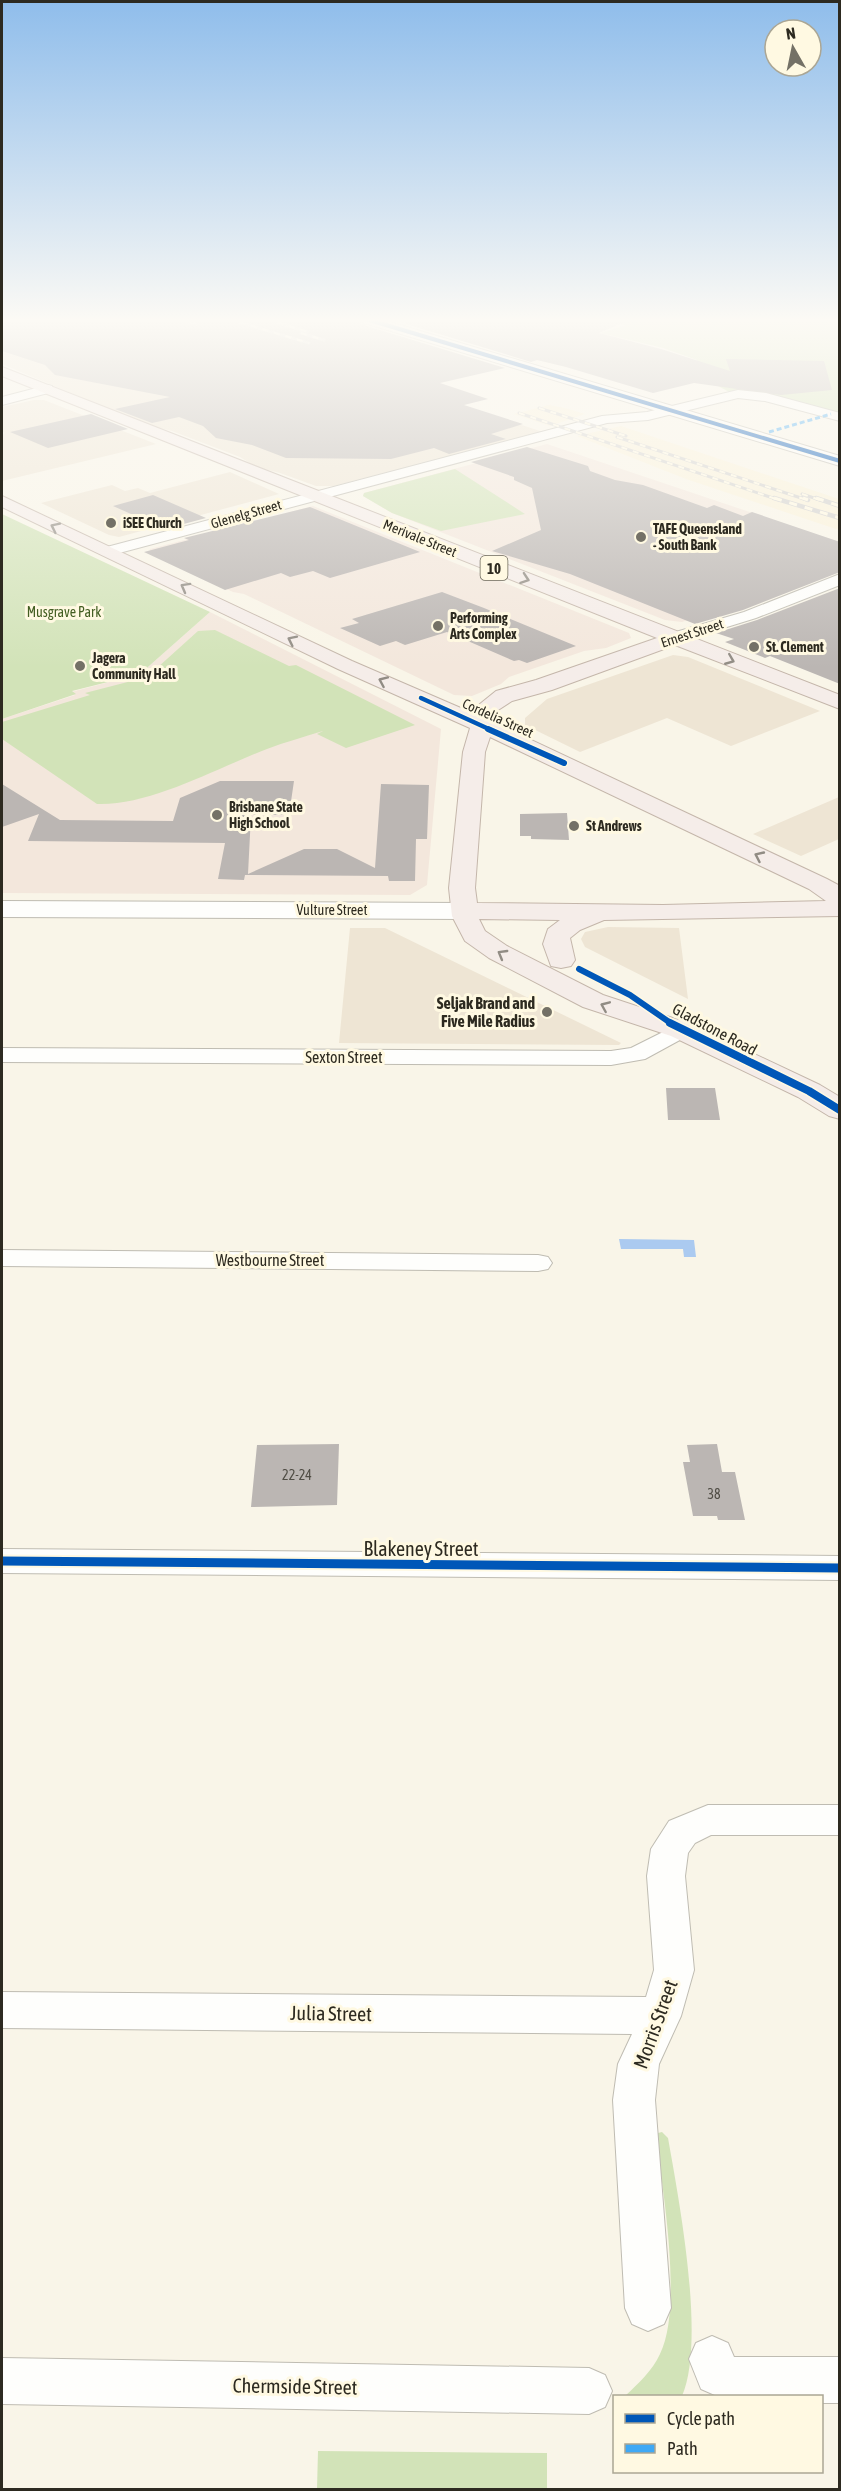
<svg xmlns="http://www.w3.org/2000/svg" width="841" height="2491" font-family="'Asap Condensed',sans-serif">
<style>
.commercial{fill:#eee5d4}
.built{fill:#faf2d9}
.education{fill:#f3e7dc}
.green{fill:#d2e3b8}
.water{fill:#abcaf0}
.building{fill:#bbb6b3}
.lines{fill:none;stroke-linecap:round;stroke-linejoin:round}
.minor-casing{stroke:#bfbcb2;stroke-width:2}
.tertiary-casing{stroke:#bfbcb2;stroke-width:2}
.secondary-casing{stroke:#bfbcb2;stroke-width:2}
.primary-casing{stroke:#c4b6aa;stroke-width:2}
.minor{fill:#fefefc;fill-rule:evenodd}
.tertiary{fill:#fefefc;fill-rule:evenodd}
.secondary{fill:#fefefc;fill-rule:evenodd}
.primary{fill:#f5ede9;fill-rule:evenodd}
.rail-far1-casing{stroke:#d1d0cd;stroke-width:3}
.rail-casing{stroke:#d1d0cd;stroke-width:4.5}
.rail-far1{stroke:#fff9e2;stroke-width:2;stroke-dasharray:6;stroke-linecap:butt}
.rail{stroke:#fff9e2;stroke-width:3;stroke-dasharray:8;stroke-linecap:butt}
.quiet{stroke:#3fa9f5;stroke-width:3;stroke-dasharray:5 3;stroke-linecap:butt}
.cycleway-far4-casing{stroke:#fff9e2;stroke-width:5}
.cycleway-far3-casing{stroke:#fff9e2;stroke-width:7}
.cycleway-far2-casing{stroke:#fff9e2;stroke-width:9}
.cycleway-far1-casing{stroke:#fff9e2;stroke-width:11}
.cycleway-casing{stroke:#fff9e2;stroke-width:13}
.cycleway-far4{stroke:#0057b8;stroke-width:4}
.cycleway-far3{stroke:#0057b8;stroke-width:4.5}
.cycleway-far2{stroke:#0057b8;stroke-width:6}
.cycleway-far1{stroke:#0057b8;stroke-width:8}
.cycleway{stroke:#0057b8;stroke-width:9}
.oneway{stroke:#918c84}
.poi-dot{fill:#747166;stroke:#fff9e2;stroke-width:2}
.labels{text-anchor:middle;dominant-baseline:central;stroke-width:6;stroke-linejoin:round;paint-order:stroke}
.far-street-label{font-size:14px;fill:#2d2a20;stroke:#fff9e2}
.far-poi-label{font-size:14px;font-weight:bold;fill:#2d2a20;stroke:#fff9e2;text-anchor:start}
.far-park-label{font-size:14px;fill:#435e22;stroke:#fff9e2}
.number-label{font-size:14px;fill:#504d45}
.shield{fill:#fff9e2;stroke:#6c685a;stroke-width:1.5}
.shield-label{font-size:15px;font-weight:bold;fill:#2d2a20}
.poi-label{font-size:16px;font-weight:bold;fill:#2d2a20;stroke:#fff9e2;text-anchor:end}
.street-label{font-size:16px;fill:#2d2a20;stroke:#fff9e2}
.near-street-label{font-size:20px;fill:#2d2a20;stroke:#fff9e2}
</style>
<rect width="100%" height="100%" fill="#f9f5e8"/>
<path class="commercial" d="M2,319h191l88,26 262,87 -209,54h-18l-36,-13 -24,-6 -16,-10 -68,-26 -25,-6 -145,-61z
M34,400h10l112,44 -154,37v-47l3,-1 -3,-1v-25z
M230,472l49,22 -160,43 -10,-2 -68,-32 71,-18 13,6 13,-3 12,5z
M673,655l15,2 132,54 -89,35 -64,-28 -87,34 -55,-27v-7l22,-19z
M839,797v42l-38,17 -48,-22z
M608,927l71,1 9,71 -103,-52 -4,-8 4,-7z
M350,928h35l236,115 -2,2 -280,-2z"/>
<path class="built" d="M549,405l16,3 20,6 -35,12 -36,-12z
M621,426l218,73v31l-153,-51 -109,-43z"/>
<path class="education" d="M547,444l292,98v26l-157,54 -17,-2 -273,-107 -29,-17 1,-3z
M313,506l316,127 2,5 -25,10 -22,3 -75,26 -8,7 -29,12 -18,-1 -210,-101 -11,-2 -84,-39 1,-4z
M210,612l231,117 -14,156 -17,10 -408,-2v-174l73,-24 -4,-3 69,-18z"/>
<path class="green" d="M605,319l234,2v96l-73,-20 -33,-3 -39,-21 3,-13 -34,-12 -62,-15 25,-8z
M455,469l70,45 -84,17 -49,-18 -29,-17 1,-3z
M2,514l208,98 -70,62 -68,17 4,3 -74,25z
M215,630l74,36 7,-1 119,60 -69,23 -29,-14 6,-3c-19,6 -38,11 -56,18 -50,19 -117,57 -170,55l-95,-65v-17l88,-27 -5,-2 62,-16 51,-46z
M662,2132l6,6c11,62 38,203 14,258h-57c14,-13 27,-25 35,-42 23,-46 3,-163 -4,-216l2,-5z
M318,2451l229,2v36h-230z"/>
<path class="water" d="M619,1239l75,1 2,17h-12l-1,-8h-62z"/>
<path class="building" d="M2,319h174l21,7 1,-7h159l3,5 145,44 -65,15 48,16 -24,6 59,19 -32,10 15,5 -57,15 -15,-6 -43,11 -105,-1 -34,-13 -36,-7 -13,-12 -24,-9 -27,6 -37,-14 55,-12 -115,-22 -10,-10 -43,-14z
M423,319h209l-33,14 62,16 69,22 -4,-12 98,2 8,29 -51,5 -87,-12 -41,10 -87,-26 -29,-7 -6,2 -128,-39z
M91,414l37,15 -80,19 -38,-16z
M527,447l61,19 2,5 25,9 28,5 64,23 7,-3 29,11 9,-4 88,30v30l-97,38 -48,14 -125,-50 -78,-23 49,-21 -9,-42 -18,-8v-3l-43,-15z
M153,495l53,23 -41,11 -52,-23z
M310,507l110,45 -90,26 -17,-7 -23,6 -9,-4 -56,17 -81,-38 45,-12 -5,-2z
M840,588v96l-70,-28 -5,2 -40,-16 9,-3 -18,-6 41,-13z
M442,592l42,16 92,38 -49,17 -8,-3 -5,1 -67,-29 -42,13 -9,-4 -16,5 -40,-18 19,-5 -7,-4z
M220,781h74l-5,34h-38l-3,59 56,-25h33l38,19 6,-84 48,1 -2,54h-11l-1,42h-26l-1,-5 -143,-1 -1,5 -26,-1 7,-36 -197,-2 11,-27 -37,13v-43l58,36 113,1 7,-23z
M567,813l2,27 -38,-1v-3h-11v-22z
M666,1088h49l5,32h-52z
M339,1444l-2,61 -86,2 6,-62z
M717,1444l5,28h13l10,48h-27l-1,-4h-24l-10,-54h7l-3,-17z"/>
<g class="lines">
<g class="minor-casing">
<path id="minor" d="M375,319h20l-19,6 -6,-3z
M48,385l4,1v6l-50,13v-8z
M738,390l28,3 74,20v8l-75,-20 -27,-3 -90,22 -41,3 -499,133 -8,-5 3,-3 499,-132 45,-4z
M840,574v11l-84,33 -81,25 -8,-5 2,-4 75,-22z
M681,1023l8,2 4,5 -4,5 -44,24 -34,6 -609,-3v-14l609,3 20,-3z
M2,1250l536,5 10,2 4,6 -4,6 -10,2 -536,-5z
M2,1549l838,7v24l-838,-7z
M708,1805h132v30h-129l-16,8 -7,10 -3,23 9,94 -13,46 -22,48 -4,36 16,208 -7,16 -16,7 -16,-7 -7,-16 -12,-208 5,-36 14,-30 -630,-6v-36l644,5 8,-27 -7,-94 4,-27 18,-28z
M712,2336l16,7 6,14h106v46h-18v-7h-105l-16,-7 -12,-30 7,-16z
M2,2358l587,10 16,7 7,16 -7,16 -16,7 -587,-10z"/>
</g>
<g class="tertiary-casing">
<path id="tertiary" d="M359,319h21l460,137v10l-479,-144z"/>
</g>
<g class="secondary-casing">
<path id="secondary" d="M2,901l462,2 9,2 4,6 -4,6 -9,2 -462,-2z"/>
</g>
<g class="primary-casing">
<path id="primary" d="M2,367l838,328v14l-165,-64 -123,45 -40,11 -20,13 1,8 334,157 13,7v30l-236,4 -24,10 -10,8 5,22 -4,6 -10,2 -10,-2 -8,-22 5,-15 12,-9 -81,-1 6,12 22,15 96,49 88,29 129,61 20,12v22l-11,-3 -31,-19 -127,-61 -88,-29 -94,-49 -24,-17 -13,-25 -3,-28 14,-136 7,-24 -132,-59 -336,-162v-11l350,165 118,51 26,-21 40,-11 121,-42 -655,-262zM490,737l319,152 17,12 -163,4 -186,-2 -2,-15 10,-136z"/>
</g>
<use href="#minor" class="minor"/>
<use href="#tertiary" class="tertiary"/>
<use href="#secondary" class="secondary"/>
<use href="#primary" class="primary"/>
<g class="rail-far1-casing">
<path id="rail-far1" d="M228,319l81,24
M266,319l42,13
M301,333l23,7
M539,408l87,28
M519,413l260,87
M617,437l190,63
M802,494l18,6"/>
</g>
<g class="rail-casing">
<path id="rail" d="M774,498l66,20
M803,498l5,2
M816,498l24,8"/>
</g>
<use href="#rail-far1" class="rail-far1"/>
<use href="#rail" class="rail"/>
<path class="quiet" d="M769,432l62,-18"/>
<g class="cycleway-far4-casing">
<path id="cycleway-far4" d="M366,319l474,142"/>
</g>
<g class="cycleway-far3-casing">
<path id="cycleway-far3" d="M421,698l70,32"/>
</g>
<g class="cycleway-far2-casing">
<path id="cycleway-far2" d="M488,729l76,34
M579,969l51,26 42,29"/>
</g>
<g class="cycleway-far1-casing">
<path id="cycleway-far1" d="M670,1023l139,68 31,19"/>
</g>
<g class="cycleway-casing">
<path id="cycleway" d="M2,1561l838,7"/>
</g>
<use href="#cycleway-far4" class="cycleway-far4"/>
<use href="#cycleway-far3" class="cycleway-far3"/>
<use href="#cycleway-far2" class="cycleway-far2"/>
<use href="#cycleway-far1" class="cycleway-far1"/>
<use href="#cycleway" class="cycleway"/>
</g>
<defs><path id="oneway-chevron" d="M-2-3.5L2.5 0L-2 3.5" fill="none" stroke-width="1.6" stroke-linecap="round" stroke-linejoin="round" transform="scale(1.5)"/></defs>
<g class="oneway">
<use href="#oneway-chevron" transform="translate(55 527) rotate(-154)"/>
<use href="#oneway-chevron" transform="translate(525 579) rotate(19)"/>
<use href="#oneway-chevron" transform="translate(185 587) rotate(-151)"/>
<use href="#oneway-chevron" transform="translate(292 640) rotate(-154)"/>
<use href="#oneway-chevron" transform="translate(730 660) rotate(22)"/>
<use href="#oneway-chevron" transform="translate(383 681) rotate(-156)"/>
<use href="#oneway-chevron" transform="translate(759 856) rotate(-155)"/>
<use href="#oneway-chevron" transform="translate(502 954) rotate(-150)"/>
<use href="#oneway-chevron" transform="translate(605 1006) rotate(-157)"/>
</g>
<linearGradient id="sky" x2="0" y2="1"><stop stop-color="#8fbdeb"/><stop offset="0.48" stop-color="#fcfaf5"/><stop offset="1" stop-color="#fcfaf5" stop-opacity="0"/></linearGradient>
<rect width="841" height="668" fill="url(#sky)"/>
<g class="poi-dot">
<circle cx="111" cy="523" r="6"/>
<circle cx="641" cy="537" r="6"/>
<circle cx="438" cy="626" r="6"/>
<circle cx="754" cy="647" r="6"/>
<circle cx="80" cy="666" r="6"/>
<circle cx="217" cy="815" r="6"/>
<circle cx="574" cy="826" r="6"/>
<circle cx="547" cy="1012" r="6"/>
</g>
<g class="labels">
<g class="far-street-label">
<text transform="translate(246 514) rotate(-16)">Glenelg Street</text>
<text transform="translate(420 538) rotate(22)">Merivale Street</text>
<text transform="translate(692 633) rotate(-18)">Ernest Street</text>
<text transform="translate(498 718) rotate(24)">Cordelia Street</text>
<text x="332" y="910">Vulture Street</text>
</g>
<g class="far-poi-label">
<text x="123" y="523">iSEE Church</text>
<text x="653" y="529">TAFE Queensland<tspan x="653" dy="16">- South Bank</tspan></text>
<text x="450" y="618">Performing<tspan x="450" dy="16">Arts Complex</tspan></text>
<text x="766" y="647">St. Clement</text>
<text x="92" y="658">Jagera<tspan x="92" dy="16">Community Hall</tspan></text>
<text x="229" y="807">Brisbane State<tspan x="229" dy="16">High School</tspan></text>
<text x="586" y="826">St Andrews</text>
</g>
<g class="far-park-label">
<text x="64" y="612">Musgrave Park</text>
</g>
<g class="number-label">
<text x="297" y="1475">22-24</text>
<text x="714" y="1494">38</text>
</g>
<rect class="shield" x="480.5" y="556" width="27" height="24" rx="4.5"/>
<g class="shield-label">
<text x="494" y="568">10</text>
</g>
<g class="poi-label">
<text x="535" y="1003">Seljak Brand and<tspan x="535" dy="18">Five Mile Radius</tspan></text>
</g>
<g class="street-label">
<text transform="translate(715 1029) rotate(28)">Gladstone Road</text>
<text x="344" y="1057">Sexton Street</text>
<text x="270" y="1260">Westbourne Street</text>
</g>
<g class="near-street-label">
<text x="421" y="1548">Blakeney Street</text>
<text transform="translate(331 2013) rotate(1)">Julia Street</text>
<text transform="translate(655 2024) rotate(-70)">Morris Street</text>
<text transform="translate(295 2386) rotate(1)">Chermside Street</text>
</g>
</g>
<rect width="841" height="2491" fill="none" stroke="#2d2a20" stroke-width="6"/>
<rect x="613" y="2395" width="210" height="78" fill="#fff9e2" stroke="#aba694" stroke-width="1.5"/>
<rect x="625" y="2414" width="30" height="9" fill="#0057b8" stroke="#aba694" stroke-width="1.5"/>
<text x="667" y="2425" font-size="18" fill="#2d2a20">Cycle path</text>
<rect x="625" y="2444" width="30" height="9" fill="#3fa9f5" stroke="#aba694" stroke-width="1.5"/>
<text x="667" y="2455" font-size="18" fill="#2d2a20">Path</text>
<g transform="translate(793 48) rotate(351)"><circle r="28" fill="#fff9e2" stroke="#aba694" stroke-width="1.5"/>
<path d="M0-4.5L10 22L0 15L-10 22Z" fill="#747166"/>
<text y="-9" font-size="16" font-weight="bold" text-anchor="middle" fill="#2d2a20">N</text>
</g>
</svg>
